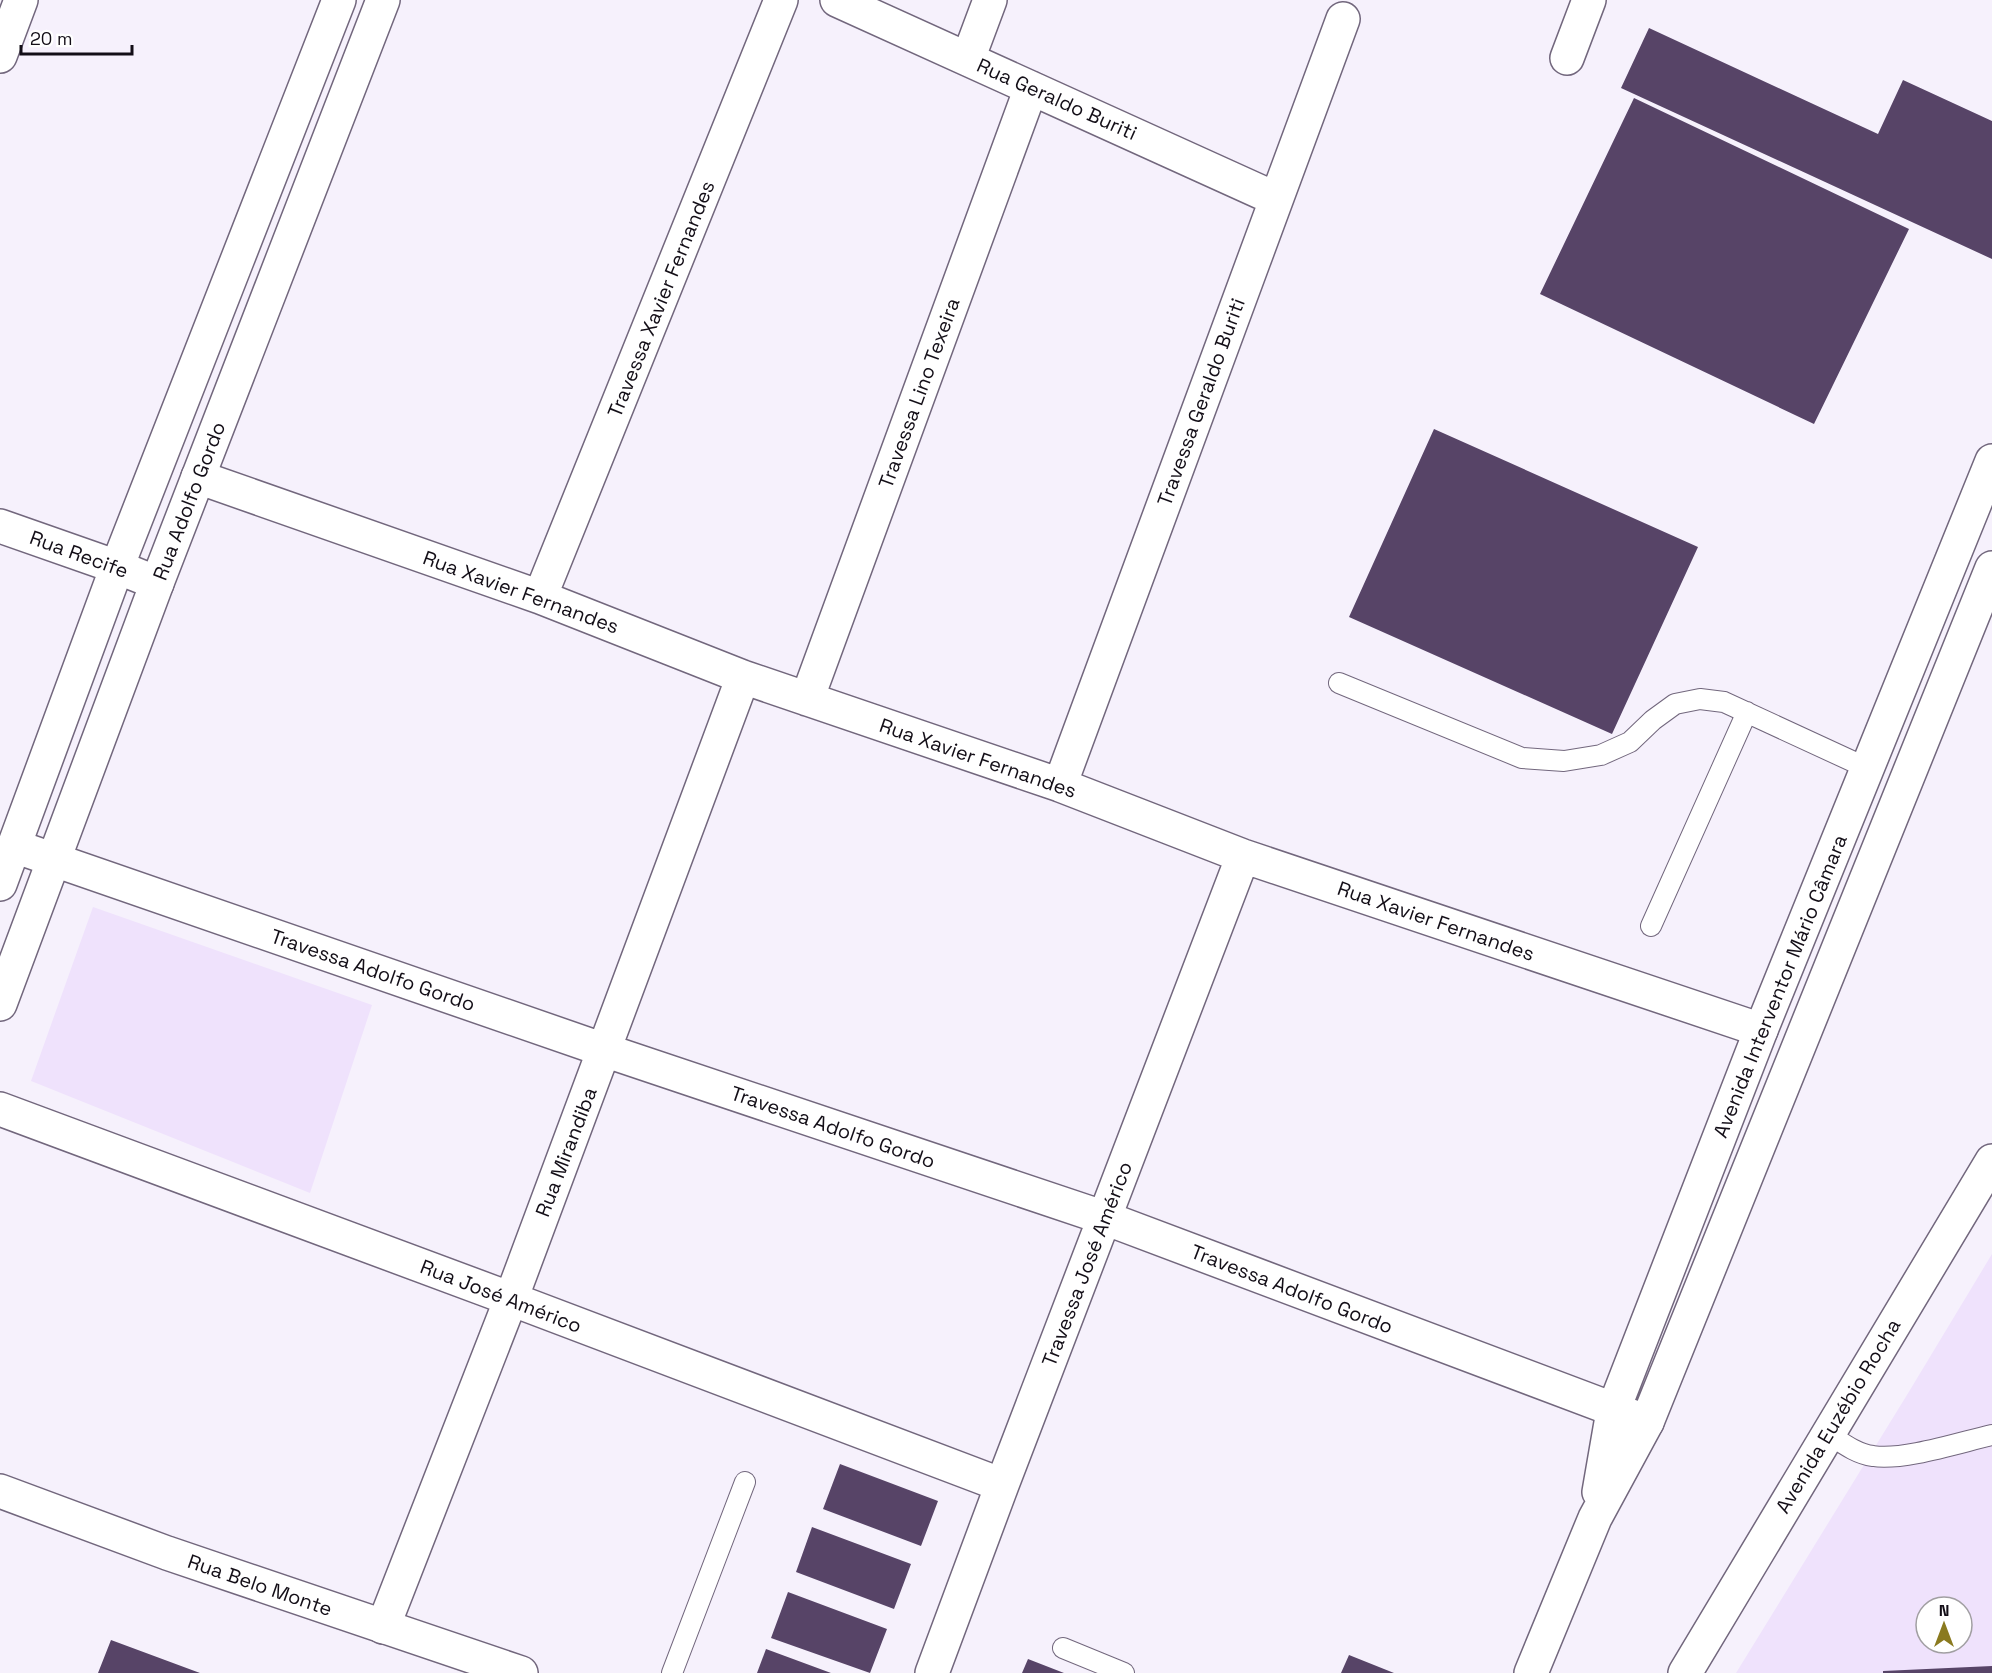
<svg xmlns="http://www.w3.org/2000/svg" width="1992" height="1673" font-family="'Space Grotesk',sans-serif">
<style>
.built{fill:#efe2fc;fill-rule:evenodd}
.building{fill:#574467}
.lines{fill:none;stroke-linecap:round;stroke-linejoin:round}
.lane-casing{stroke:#72677d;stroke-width:22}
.street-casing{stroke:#72677d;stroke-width:36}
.secondary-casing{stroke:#72677d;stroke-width:36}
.lane{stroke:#fff;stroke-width:20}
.street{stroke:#fff;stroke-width:33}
.secondary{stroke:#fff;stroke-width:33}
.labels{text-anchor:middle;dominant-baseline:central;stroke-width:6;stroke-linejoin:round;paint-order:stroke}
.street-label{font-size:20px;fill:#130e17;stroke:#fff}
</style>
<rect width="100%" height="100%" fill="#f6f1fc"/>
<path class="built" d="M93,907l279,98 -62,188 -279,-112z
M1992,1254v419h-256l174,-283zM1926,1607h36v36h-36z"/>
<path class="building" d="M1649,28l229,106 25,-54 89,41v138l-371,-171z
M1634,98l275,131 -95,195 -274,-130z
M1434,429l264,118 -86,187 -263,-117z
M840,1464l98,37 -17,45 -98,-37z
M812,1527l99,37 -17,45 -98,-37z
M788,1592l99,37 -17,44 -99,-35z
M111,1640l89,33h-102z
M766,1649l65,24h-74z
M1349,1655l45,18h-53z
M1028,1659l36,14h-42z
M1992,1666v7h-109v-2z"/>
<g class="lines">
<g class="lane-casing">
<path id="lane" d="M1339,683l183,75 42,3 37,-6 29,-13 23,-22 22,-16 25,-5 24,3 143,66
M1651,926l96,-214
M1827,1433c14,9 29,21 46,23 30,5 88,-14 119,-21
M1063,1648l61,25
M672,1673l73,-191"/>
</g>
<g class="street-casing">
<path id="street" d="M837,0l439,199
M0,56l21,-56
M1567,58l22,-58
M968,59l22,-59
M198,477l342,120 203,80 317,108 183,71 518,174
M0,526l117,41 40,16
M540,597l241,-597
M807,699l224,-611
M1060,785l283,-766
M14,846l590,204 501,168 542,204
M0,1109l511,190 491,186
M383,1627l128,-328 232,-622
M932,1673l70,-188 241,-629
M1685,1673l307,-512"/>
</g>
<g class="secondary-casing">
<path id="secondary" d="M0,884l117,-317 222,-567
M0,1004l157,-421 226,-583
M0,1491l167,62 354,120
M1599,1492l14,-81 148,-381 231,-569
M1531,1673l64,-155 52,-96 345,-854"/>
</g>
<use href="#lane" class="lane"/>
<use href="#street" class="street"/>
<use href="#secondary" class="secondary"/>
</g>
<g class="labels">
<g class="street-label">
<text transform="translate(1057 99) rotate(24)">Rua Geraldo Buriti</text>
<text transform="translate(661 299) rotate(-68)">Travessa Xavier Fernandes</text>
<text transform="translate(919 393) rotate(-70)">Travessa Lino Texeira</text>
<text transform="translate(1201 402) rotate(-70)">Travessa Geraldo Buriti</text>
<text transform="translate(189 501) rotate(-69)">Rua Adolfo Gordo</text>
<text transform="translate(79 554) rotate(20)">Rua Recife</text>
<text transform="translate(521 592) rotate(20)">Rua Xavier Fernandes</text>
<text transform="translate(978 758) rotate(19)">Rua Xavier Fernandes</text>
<text transform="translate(1436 921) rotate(19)">Rua Xavier Fernandes</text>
<text transform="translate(373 970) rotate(19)">Travessa Adolfo Gordo</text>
<text transform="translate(1780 986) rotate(-68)">Avenida Interventor Mário Câmara</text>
<text transform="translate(833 1127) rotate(19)">Travessa Adolfo Gordo</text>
<text transform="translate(566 1152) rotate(-69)">Rua Mirandiba</text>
<text transform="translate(1087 1264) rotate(-69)">Travessa José Américo</text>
<text transform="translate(1292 1289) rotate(21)">Travessa Adolfo Gordo</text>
<text transform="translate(501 1296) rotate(21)">Rua José Américo</text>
<text transform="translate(1838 1416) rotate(-59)">Avenida Euzébio Rocha</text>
<text transform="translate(260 1585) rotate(19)">Rua Belo Monte</text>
</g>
</g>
<g transform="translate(1944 1625)"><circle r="28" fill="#ffffff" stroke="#a19fa2" stroke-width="1.5"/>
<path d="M0-4.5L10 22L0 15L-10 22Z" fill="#8a7a1f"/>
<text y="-9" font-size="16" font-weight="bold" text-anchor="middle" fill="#130e17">N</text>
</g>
<path d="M21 45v9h111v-9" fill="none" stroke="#130e17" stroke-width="3"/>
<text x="30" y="45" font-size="18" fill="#130e17" stroke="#ffffff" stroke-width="4.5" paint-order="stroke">20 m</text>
</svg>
